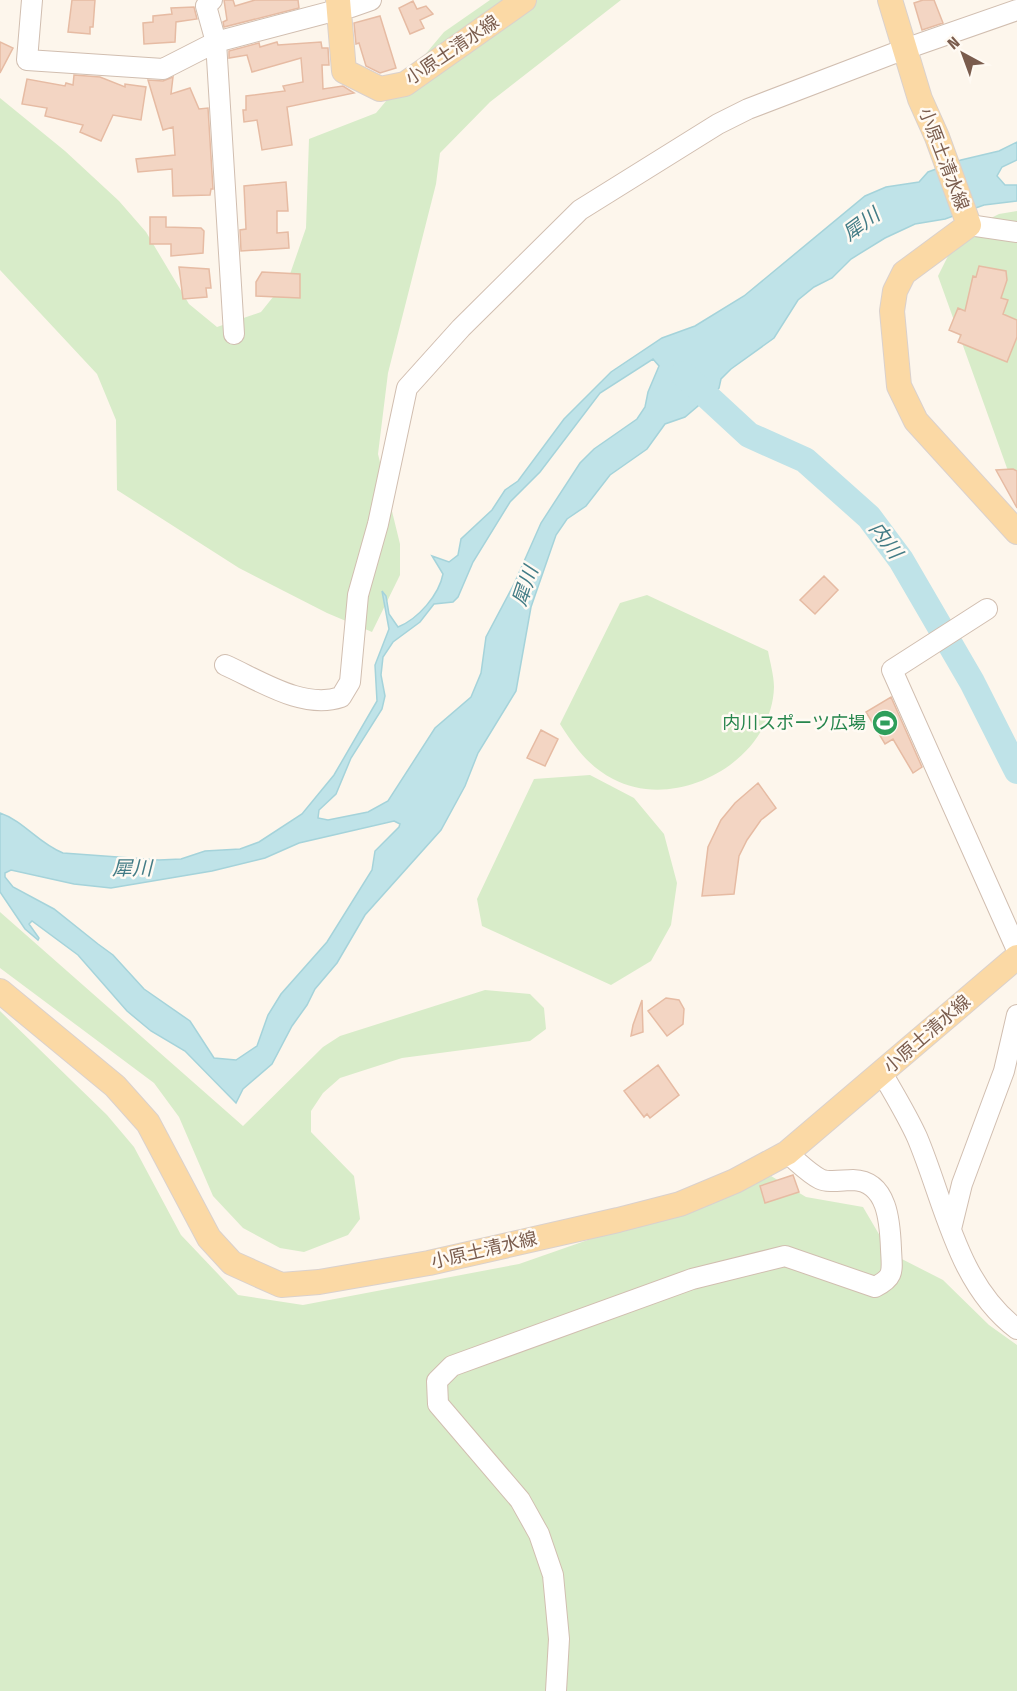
<svg xmlns="http://www.w3.org/2000/svg" width="1017" height="1691" font-family="'Fira Sans Condensed','Noto Sans JP',sans-serif">
<style>
.green{fill:#d8ecc9}
.water{fill:#bfe3e8;stroke:#a5d3da;stroke-width:1.5;fill-rule:evenodd}
.lines{fill:none;stroke-linecap:round;stroke-linejoin:round}
.river{stroke:#bfe3e8;stroke-width:26}
.building{fill:#f3d5c3;stroke:#e6bba3;stroke-width:1.5}
.minor-casing{stroke:#d1beb0;stroke-width:22}
.major-casing{stroke:#dad1cd;stroke-width:26}
.minor{stroke:#fff;stroke-width:20}
.major{stroke:#fbd9a5;stroke-width:24}
.labels{text-anchor:middle;dominant-baseline:central;stroke-width:5;stroke-linejoin:round;paint-order:stroke}
.street-label{font-size:18px;fill:#7a5c4d;stroke:#fffaf3}
.leisure-label{font-size:18px;fill:#27864d;stroke:#fffaf3;text-anchor:end}
.water-label{font-size:20px;font-style:italic;fill:#437c86;stroke:#fffaf3}
</style>
<rect width="100%" height="100%" fill="#fdf6ec"/>
<path class="green" d="M490,0h131l-131,102 -50,51 -4,31 -48,189 -10,81 22,90v31l-28,57 -45,-19 -88,-45 -122,-78 -1,-70 -19,-46 -97,-104v-172l65,53 54,50 27,31 43,72 28,23 44,-15 28,-35 17,-49 3,-89 67,-26 68,-81z
M1017,211v285l-79,-220 21,-42 40,-20z
M647,595l121,56c2,11 6,25 6,36 -2,74 -97,126 -161,92 -25,-13 -38,-32 -53,-55l60,-121z
M590,775l44,23 30,36 13,49 -6,42 -20,36 -40,24 -129,-59 -5,-27 57,-120z
M0,912l243,214 80,-79 17,-11 145,-46 45,4 14,14 2,21 -16,12 -128,17 -62,20 -17,15 -12,18v21l43,44 6,43 -12,16 -44,17 -24,-4 -37,-20 -30,-32 -34,-79 -25,-34 -154,-115z
M0,1011l107,104 27,32 47,88 57,60 65,10 216,-41 252,-88 35,21 57,10 27,46 53,27 46,45 28,20v346h-1017z"/>
<path class="water" d="M1017,142v18l-15,7 -5,9 8,9h12v16l-33,4 -39,14 -30,5 -30,14 -34,21 -19,19 -18,9 -16,13 -24,38 -43,31 -10,10 -2,9 -34,29 -20,7 -18,25 -37,26 -24,31 -19,13 -11,16 -25,72 -15,84 -38,62 -13,33 -24,44 -76,85 -28,48 -22,26 -8,16 -15,21 -20,38 -29,25 -7,14 -51,-52 -34,-20 -24,-20 -49,-56 -46,-34 -3,3 10,14 -1,2 -13,-11 -25,-37v-79c24,8 39,31 63,40l96,7 22,-1 24,-8 35,-2 19,-7 43,-28 32,-39 43,-74 -2,-36 14,-36 -7,-38 4,5 3,18 9,13c20,-8 41,-32 45,-53l-11,-18 17,6 9,-7 3,-16 31,-29 13,-20 13,-9 46,-62 47,-47 51,-34 33,-12 49,-30 121,-100 21,-9 33,-5 9,-10 33,-12 38,-9zM653,359l6,7 -11,26 -3,15 -8,12 -43,30 -14,14 -39,60 -27,61 -28,53 -5,36 -10,24 -36,31 -47,73 -20,11 -40,8 -10,-2 1,-8 17,-16 15,-36 31,-49 3,-13 -4,-21 2,-18 10,-15 27,-20 14,-18 19,-2 5,-5 15,-35 37,-60 30,-30 60,-79zM394,821l6,3 -1,3 -24,24 -3,19 -45,72 -46,52 -13,21 -11,31 -21,14 -22,-2 -24,-37 -46,-32 -31,-34 -15,-11 -44,-35 -41,-22 -8,-10v-4l6,-3 63,14 37,4 101,-17 53,-13 34,-15z"/>
<g class="lines">
<path class="river" d="M683,374l66,61 56,25 64,57 32,43 71,122 45,89"/>
</g>
<path class="building" d="M72,0h23l-2,27h-3v7l-22,-2z
M224,0h9l2,6 20,-6h43l1,8 -75,19 -1,-5 4,-2z
M923,0h11l9,23 -21,7 -8,-27z
M413,1l4,8 9,-3 7,8 -13,6 4,8 -14,6 -11,-26z
M194,7l3,12 -21,3 -1,20 -31,2 -1,-21 10,-1v-6l19,-2 -1,-6z
M380,16l16,52 -16,5 -14,-7 -7,-23 -3,1 -2,-21z
M0,42l13,6 -13,25z
M277,42l1,3 43,-3 1,6h6l1,17h-7l1,24 20,-3 11,7 -67,14 5,38 -30,5 -5,-30 -13,2 -1,-12h3v-14l39,-5 -2,-5 20,-4 -2,-24 -49,14 -5,-17 -18,3v-7l30,-8 1,4z
M74,75l26,2 25,10v-3l21,3 -5,33 -28,-5 -12,26 -21,-9 3,-7 -38,-9 2,-8 -25,-4 5,-25 38,7 1,-3 7,2z
M173,77l-2,17 19,-6 9,21 9,-1 5,81h-2l-1,6 -37,1 -1,-27 -34,3 -2,-13 39,-4 -2,-28 -10,3 -15,-50 15,1z
M286,182l2,29h-11v22l11,-1 1,16 -48,3 -1,-21 6,-1 -2,-43z
M150,217h16v10l35,1 3,3 -1,22 -32,3v-12h-21z
M979,266l27,5 1,9 -6,18 7,2 -5,14 14,6v17l-10,25 -49,-20 3,-7 -12,-5 9,-22 7,3 8,-35 3,1z
M179,267l30,2 2,19h-5l1,9 -24,2z
M262,272l38,2v24l-44,-2v-14z
M1013,469l4,2v37l-21,-38z
M824,576l14,14 -23,24 -15,-14z
M891,697l31,70 -9,6 -20,-34 -8,5 -19,-32z
M541,730l17,9 -13,27 -18,-8z
M758,783l18,25 -15,12 -14,20 -8,16 -5,38 -32,2 6,-49 13,-27 14,-17z
M666,998l13,2 5,9 -1,15 -16,12 -19,-25z
M642,1000l1,32 -12,4 2,-11z
M658,1065l21,30 -29,23 -3,-4 -3,3 -20,-26z
M793,1175l6,17 -34,11 -5,-17z"/>
<g class="lines">
<g class="minor-casing">
<path id="minor" d="M32,0l-5,60 136,9 53,-27 121,-32
M212,0l-6,6 10,36 18,292
M340,0l11,7 20,-7
M969,225l48,7
M987,609l-95,61 125,280
M225,665c34,15 78,45 116,32l9,-15 8,-87 20,-71 29,-136 54,-60 119,-118 138,-86 30,-15 157,-60 112,-39
M882,1073c12,21 25,42 35,64 28,66 40,147 100,192
M951,1229l11,-45 42,-113 13,-56
M556,1691l3,-52 -6,-64 -14,-41 -19,-34 -82,-96 -1,-23 15,-15 240,-87 93,-23 90,31c20,-10 17,-16 16,-38 -1,-26 -3,-68 -38,-69 -10,0 -25,3 -33,-1 -12,-6 -23,-18 -33,-26"/>
</g>
<g class="major-casing">
<path id="major" d="M338,0l6,71 36,18 25,-5 119,-84
M890,0l30,99 17,38 32,88 -65,48 -9,18 -3,20 7,75 17,35 101,111
M0,991l115,95 33,37 61,115 23,25 49,22 38,-3 110,-19 189,-43 62,-16 55,-23 52,-28 230,-196"/>
</g>
<use href="#minor" class="minor"/>
<use href="#major" class="major"/>
</g>
<defs>
<g id="stadium-disc" transform="scale(1.35)"><circle r="9.5" fill="#2e9e5b" stroke="#fffaf3"/><path d="M0-5a6.5 5 0 1 0 0 10a6.5 5 0 1 0 0-10ZM-3.5-1.8h7v3.6h-7Z" fill="#fff"/></g>
</defs>
<g fill-rule="evenodd">
<use href="#stadium-disc" x="885" y="723"/>
</g>
<g class="labels">
<g class="street-label">
<text transform="translate(452 50) rotate(-34)">小原土清水線</text>
<text transform="translate(944 159) rotate(69)">小原土清水線</text>
<text transform="translate(927 1034) rotate(-41)">小原土清水線</text>
<text transform="translate(484 1250) rotate(-13)">小原土清水線</text>
</g>
<g class="leisure-label">
<text x="866" y="723">内川スポーツ広場</text>
</g>
<g class="water-label">
<text transform="translate(861 224) rotate(-36)">犀川</text>
<text transform="translate(886 540) rotate(54)">内川</text>
<text transform="translate(525 586) rotate(-71)">犀川</text>
<text x="132" y="868">犀川</text>
</g>
</g>
<g transform="translate(963 54) rotate(319)" stroke="#fffaf3" stroke-width="4.5" paint-order="stroke">
<path d="M0-4.5L10 22L0 15L-10 22Z" fill="#7a5c4d"/>
<text y="-9" font-size="16" font-weight="bold" text-anchor="middle" fill="#7a5c4d">N</text>
</g>
</svg>
